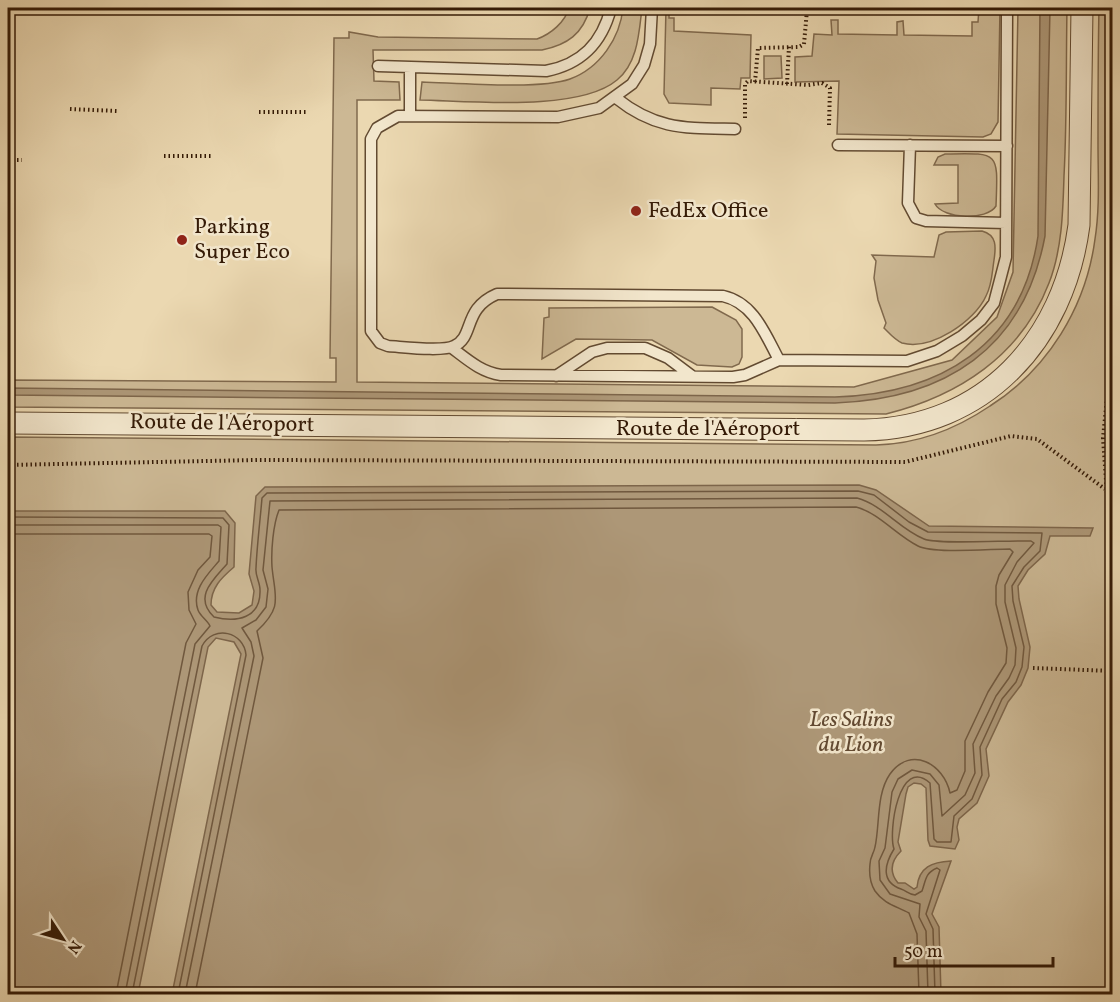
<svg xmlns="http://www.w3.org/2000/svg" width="1120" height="1002" font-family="Vollkorn,serif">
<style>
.green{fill:#ccb894;stroke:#80694d;stroke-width:1.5}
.water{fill:#ad9777;stroke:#7d654a;stroke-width:1.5}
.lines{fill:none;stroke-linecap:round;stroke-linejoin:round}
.shore{stroke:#70583e;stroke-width:1.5}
.service-casing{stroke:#624a31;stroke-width:13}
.minor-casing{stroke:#624a31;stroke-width:23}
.path{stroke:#341a06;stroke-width:4;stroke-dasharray:1.5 3;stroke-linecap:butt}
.service{stroke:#f2e6cc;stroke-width:10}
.minor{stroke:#f2e6cc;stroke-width:21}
.poi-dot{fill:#8f2418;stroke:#f2e6cc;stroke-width:2}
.labels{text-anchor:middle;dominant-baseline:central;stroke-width:5;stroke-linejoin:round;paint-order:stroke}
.poi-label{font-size:22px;fill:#341a06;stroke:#f2e6cc;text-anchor:start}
.street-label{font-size:22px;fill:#341a06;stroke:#f2e6cc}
.park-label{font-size:22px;font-style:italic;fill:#624931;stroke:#f2e6cc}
</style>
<rect width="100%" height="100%" fill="#ebd8b1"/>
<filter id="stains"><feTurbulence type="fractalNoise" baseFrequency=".00333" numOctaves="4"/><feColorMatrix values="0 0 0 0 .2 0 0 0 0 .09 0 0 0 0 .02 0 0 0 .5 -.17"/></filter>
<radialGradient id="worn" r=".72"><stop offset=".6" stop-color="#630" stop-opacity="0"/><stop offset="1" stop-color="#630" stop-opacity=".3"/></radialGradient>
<path class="green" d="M569,8h21c-7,26 -23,37 -48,42h-169l1,31 25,1 1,18h-43v282l497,5 98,-27 45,-43 16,-45 5,-264h49c-1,56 0,112 -3,168 -1,35 -2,74 -15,107 -28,73 -91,113 -163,131l-878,-7v-27l328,2v-24h-6l4,-320h15v-6l29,5 159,2c14,-5 28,-17 32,-31z
M623,8h19c-3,24 -4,55 -25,72 -38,32 -147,21 -197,20l2,-18c35,1 118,8 148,-3 30,-11 50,-41 53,-71z
M666,8h3v10h5v13l77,4 -1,43h-9l-1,11 -29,-1v17l-42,-2 -5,-9z
M979,8h21l-2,114 -7,12 -8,3 -146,-3 2,-53 -44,1v-25l17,-1 2,-22 18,1 -1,-15h7v14l59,1v-13l6,-1 1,14 68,1v-14h6z
M1099,8h13v986h-1104v-557l868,8c42,-1 80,-16 114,-39 58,-37 96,-99 105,-167 5,-31 3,-64 3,-95 0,-46 0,-91 1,-136z
M764,56h17l1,22 -18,1z
M945,154c55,-1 53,-3 51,52 -9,15 -53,13 -61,-2l23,-1v-38h-24l4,-8z
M982,231c15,4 14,16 12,29 -2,13 -2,25 -8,36 -11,25 -55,55 -84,47 -7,-3 -12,-9 -18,-15l2,-5 -8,-23 -4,-22 2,-17 -4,-6 62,2 5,-22 7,-3z
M712,307l24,13 6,9v28l-3,7 -7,3 -35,-2 -45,-25 -76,-1 -34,20 2,-41 5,-1v-9z"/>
<path class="water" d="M1040,8l10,1 -5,227c-21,113 -100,163 -210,167l-827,-8v-7l827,9c104,-3 187,-51 203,-161z
M859,485l17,5 53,36 164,2 -3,8h-40l-5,18 -17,16 -10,16 1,13 11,48 -2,21 -7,17 -13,17 -22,47 3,27 -12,27 -18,16 -2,8 2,13 -4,9 -25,-3 -2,-6 -2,-52 -5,-4 -7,-1 -6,4 -2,7 -8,48 3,9c-10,10 -12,21 -3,32h7l9,6 3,-2c2,-20 15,-25 34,-26l-19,53 7,13 2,67h-769l69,-340 -7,-12 -18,-4 -8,9 -70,347h-130v-483h217l10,12 -1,44c-13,11 -23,21 -23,38l6,7 22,1 13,-8 2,-14 -5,-17 7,-78 9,-9z"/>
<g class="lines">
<path class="shore" d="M8,517l215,1 6,7 -2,39c-14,16 -34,33 -13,53 23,6 47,1 46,-27 0,-8 -5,-14 -4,-22 1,-23 4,-46 6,-70l5,-5 591,-2 16,4 35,27 19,10 114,1 -2,18 -16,16 -12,19 1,15 11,46 -2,20 -6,15 -14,17 -22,48 2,28 -10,24 -18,17 -3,26h-14l-3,-3 -4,-56c-31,-28 -42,49 -36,66 -10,16 -13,33 7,40 6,2 7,5 14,6l7,-4c4,-11 3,-18 15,-23l3,2 -14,44 7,15 2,65
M8,525h210l3,2 -2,34c-11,13 -28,29 -21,49 2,6 9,10 12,16l-15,18 -70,350
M8,534h201l3,2 -2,21 -12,13 -10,22 1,18 7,14 -10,19 -70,351
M132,994l70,-348c12,-22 42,-14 44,9l-68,339
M185,994l69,-338 -3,-14 -9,-14 14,-8 10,-13 2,-18 -5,-19 7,-69 587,-3c26,7 42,31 67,41 16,6 86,1 107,2l3,2 -17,19 -12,23v17l11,46 -1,17 -6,13 -13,18 -23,48 2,29 -10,22 -23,21 -3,-31 -9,-11 -18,-4 -14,9 -6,13 -7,56 -6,13 1,19 10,14 30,10 -1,13 7,14 2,63
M195,994l68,-336 -6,-27c26,-24 18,-33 15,-64 -1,-16 1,-42 7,-57l577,-3c23,6 40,28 62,39 16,8 72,3 92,3l3,3 -14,23 -3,11v18l11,44 -1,15 -18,29 -23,49v30l-8,19 -7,3c-6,-29 -39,-48 -60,-19 -14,20 -10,51 -15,73 -1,6 -5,10 -5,17 -1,9 0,19 5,27 9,13 21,15 34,22l8,21 2,60"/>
<g class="service-casing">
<path id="service" d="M652,8l-2,36 -6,21 -12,19 -33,24 -41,9 -160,-1 -21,12 -6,11v192l9,12 8,3c16,1 54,6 66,0 21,-9 8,-37 43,-52l226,2c31,7 42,38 56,64
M378,66l168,5c36,-7 56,-28 65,-63
M616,98c40,32 69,30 119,31
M410,116v-48
M838,145l169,1
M910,145l-2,58 8,15 10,3 80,2
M452,348c16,12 29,24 49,27l232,2 12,-2 34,-15 128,1 30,-10 25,-15 19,-16 13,-17 12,-46 1,-249
M556,376l36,-24 15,-4h38l23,10 24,18"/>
</g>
<g class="minor-casing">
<path id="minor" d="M8,423l856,7c121,-2 200,-90 215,-205l3,-217"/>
</g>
<path class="path" d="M755,82l3,-34 41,-1 5,-3 3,-34
M787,84l2,-38
M70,109l47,2
M259,112h48
M745,118v-34l3,-3 60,4 14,-2 8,5 -1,37
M164,156h48
M8,160h14
M1112,348l-9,90 7,98 2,97
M8,465l249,-5 648,2 106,-26 26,3 68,50
M1033,668l79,3"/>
<use href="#service" class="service"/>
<use href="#minor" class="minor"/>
</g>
<g class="poi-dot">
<circle cx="636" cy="211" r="6"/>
<circle cx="182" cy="240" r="6"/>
</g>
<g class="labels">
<g class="poi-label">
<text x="648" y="211">FedEx Office</text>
<text x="194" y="227">Parking<tspan x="194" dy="25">Super Eco</tspan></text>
</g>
<g class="street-label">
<text transform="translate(222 424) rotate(1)">Route de l'Aéroport</text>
<text x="708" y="429">Route de l'Aéroport</text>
</g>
<g class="park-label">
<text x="851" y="720">Les Salins<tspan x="851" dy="25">du Lion</tspan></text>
</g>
</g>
<rect width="1120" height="1002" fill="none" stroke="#ebd8b1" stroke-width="30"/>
<rect x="9" y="9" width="1102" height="984" fill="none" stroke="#341a06" stroke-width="3"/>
<rect x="15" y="15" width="1090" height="972" fill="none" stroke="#341a06" stroke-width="1.5"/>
<g transform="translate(63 939) rotate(126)" stroke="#f2e6cc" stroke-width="4.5" paint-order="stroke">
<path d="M0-4.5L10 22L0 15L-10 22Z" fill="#341a06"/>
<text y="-9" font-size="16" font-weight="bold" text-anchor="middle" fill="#341a06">N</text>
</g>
<path d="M895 957v9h158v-9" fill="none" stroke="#341a06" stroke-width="3"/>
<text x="904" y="957" font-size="18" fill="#341a06" stroke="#f2e6cc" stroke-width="4.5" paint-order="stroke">50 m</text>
<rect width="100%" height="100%" filter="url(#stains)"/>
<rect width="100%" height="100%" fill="url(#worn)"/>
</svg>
